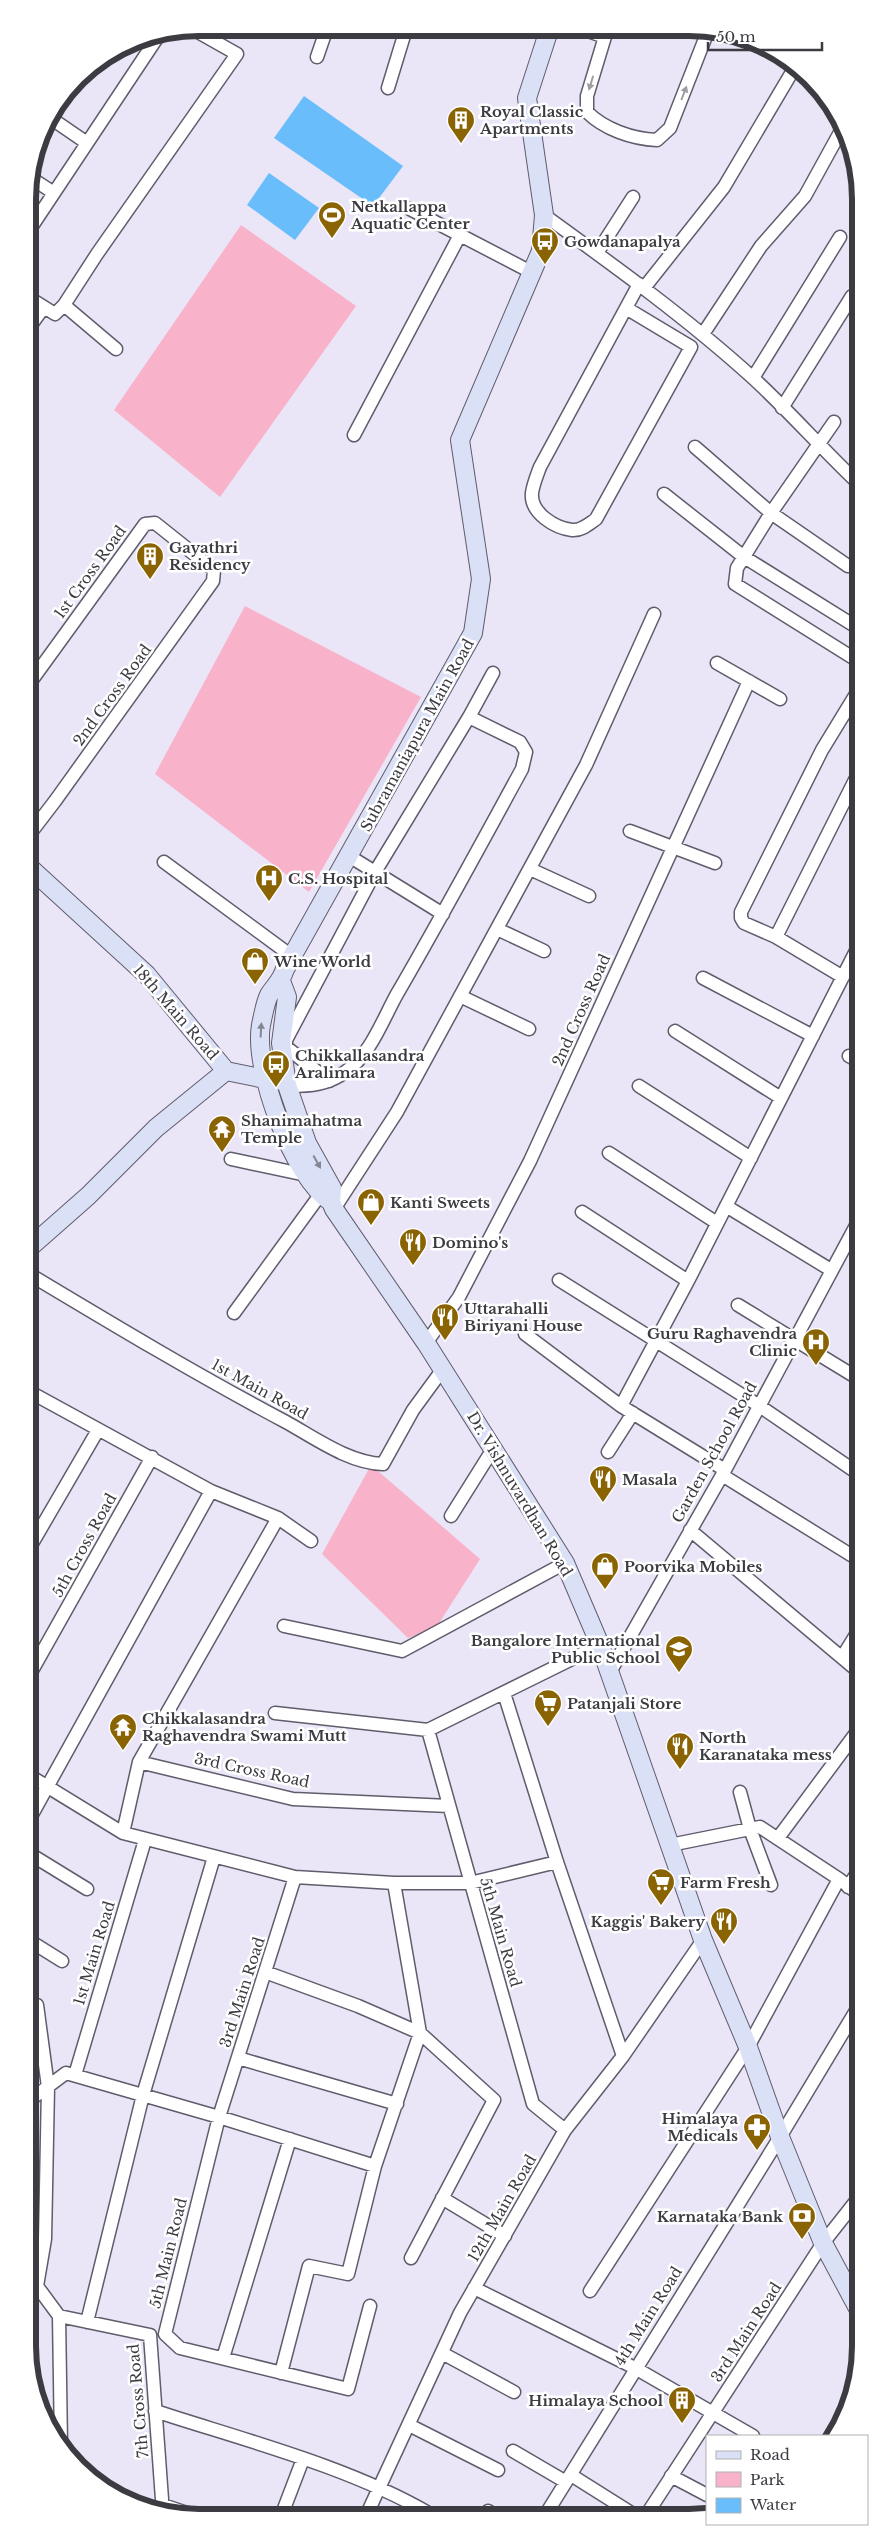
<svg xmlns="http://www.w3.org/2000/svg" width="888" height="2545" font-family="'Libre Baskerville',serif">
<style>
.green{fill:#f8b3cb}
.water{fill:#68bdfa}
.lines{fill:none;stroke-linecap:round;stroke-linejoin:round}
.street-casing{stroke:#605c6b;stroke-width:15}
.secondary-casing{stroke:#605c6b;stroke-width:20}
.street{stroke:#fff;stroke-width:12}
.secondary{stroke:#dae1f7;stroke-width:18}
.oneway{fill:#9e9da0}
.oneway2{fill:#848693}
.labels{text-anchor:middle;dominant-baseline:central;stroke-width:5;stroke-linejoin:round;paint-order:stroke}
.poi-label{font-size:15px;font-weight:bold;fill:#3d3b42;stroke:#fff;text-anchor:start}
.street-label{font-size:15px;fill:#3d3b42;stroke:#fff}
.rim{fill:none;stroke:#3d3b42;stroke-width:6}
</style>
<rect width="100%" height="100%" fill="#eae5f7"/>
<path class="green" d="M241,225l115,81 -136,191 -106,-87z
M245,606l176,91 -112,195 -154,-118z
M371,1465l109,94 -44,69 -28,10 -86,-84z"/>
<path class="water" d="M304,96l99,70 -30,40 -99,-68z
M269,173l50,35 -24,32 -48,-35z"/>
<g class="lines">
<g class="street-casing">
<path id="street" d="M585,30l20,7
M607,30l-20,66v16c17,17 45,27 70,28l13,-12 38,-97
M317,57l10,-29
M388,88l18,-59
M52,119l35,24
M31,178l23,15
M410,209l123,64
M544,215c72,52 144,104 209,163 36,33 69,71 105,105
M28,232l131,-197
M597,253l36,-56
M644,288l80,-101 71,-120
M28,297l27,17 9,-9 33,-51 140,-200 -39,-22
M64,305l52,44
M626,308l65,39 -95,172c-7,5 -15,12 -24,11 -17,-2 -42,-17 -40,-37 1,-8 5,-18 8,-26l86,-159 13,-24
M28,329l16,-22
M703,334l58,-88 44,-50 38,-69
M753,378l87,-141
M782,408l70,-112
M834,422l-63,91 -34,55 -2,16 123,77
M354,435l106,-200
M695,447l76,66 77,53
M664,494l80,63 114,71
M717,663l63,36
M29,684l116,-160 10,-1 59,47 -1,11 -158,220 -26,34
M630,831l85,32
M349,856l94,58
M164,862l129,95
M530,869l59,27
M497,929l47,22
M776,937l82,-163
M843,977l-67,-40 -32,-14 -3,-5v-6l81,-162 36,-59
M703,978l110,58
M460,996l69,33
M675,1031l106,67
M849,1056l9,5
M329,1081l-43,-34v-7l89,-168 94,-155
M287,1085c20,2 42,-1 58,-13 25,-16 38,-53 52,-78 43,-74 84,-150 125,-225l4,-17 -6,-10 -51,-25 24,-44
M639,1086l112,72
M609,1153l108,70
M231,1159l75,16
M726,1206l105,64
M334,1209l63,-97 189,-347 68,-151
M582,1212l106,69
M29,1274c85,51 170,102 257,148 29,16 63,41 97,42l30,-54 30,-41
M559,1280l199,125 101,69
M738,1305l121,74
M234,1313l86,-118
M525,1334l96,72 104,64
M426,1343l33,-46 71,-136 219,-480
M30,1392l181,99 67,27 -139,244 -16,71
M621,1406l67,-125 170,-334
M608,1452l25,-39
M722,1475l137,85
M451,1516l42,-67
M278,1518l33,23
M690,1530l169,142
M30,1547l68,-117
M284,1626l118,25 163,-88
M843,1656l16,-26
M610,1672l115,-202 134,-250
M30,1674l122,-217
M504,1693l53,169 66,194
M275,1713l153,17 172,-85
M428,1730l105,374 32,26
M139,1762l154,37 156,7
M30,1776l93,57 172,44 99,6h76l87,-21
M740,1792l10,37 21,56
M30,1818l181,-327
M778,1838l81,-109
M670,1845l90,-18 79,52 21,16
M30,1854l57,35
M295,1877l-76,240 -54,217 15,14 168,41 22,-83
M848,1887l11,-17
M30,1941l32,20
M265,1972l93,34 62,27 74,67 -83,158
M238,2058l159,46
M75,2075l70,-235
M30,2100l36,-27 153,44 156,49
M442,2198l63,38
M31,2278l28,38 91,19 13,178
M37,2286l8,-47 3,-152 -11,-82
M474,2288l161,80 118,68
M590,2291l158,-244 91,-168
M59,2316l2,129
M87,2322l56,-227 71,-238
M442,2353l72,39
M223,2358l67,-219
M281,2373l28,-107 39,8 27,-108 45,-133 -26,-150
M155,2411c89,29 195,56 275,103
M409,2425l89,45
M513,2451l53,31
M571,2475l62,39
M671,2476l36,19
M163,2505l27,9
M488,2511l5,3
M282,2514l21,-55
M367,2514l93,-201 105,-183 58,-74 80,-116
M546,2514l234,-377 80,-133
M647,2514l176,-271 37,-47"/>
</g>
<g class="secondary-casing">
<path id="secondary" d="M29,867l118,108 79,96 49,10
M281,981l6,16 -6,46 6,42 20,58 25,45 -1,14 3,7 92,134 139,220 35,82 103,295 45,107 32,90 43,106 37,69
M331,1202c-38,-25 -78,-133 -70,-177 2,-9 4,-22 8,-30 6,-10 12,-13 16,-26l188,-336 8,-54 -21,-139 81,-189 3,-36 -17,-117 22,-68
M29,1248l59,-52 68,-68 70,-57"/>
</g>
<use href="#street" class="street"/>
<use href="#secondary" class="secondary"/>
</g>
<defs><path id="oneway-solid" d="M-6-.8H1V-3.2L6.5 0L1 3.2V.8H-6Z" transform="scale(1.25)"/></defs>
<g class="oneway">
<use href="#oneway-solid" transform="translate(591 83) rotate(107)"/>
<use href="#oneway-solid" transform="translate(684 93) rotate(-69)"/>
</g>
<g class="oneway2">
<use href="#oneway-solid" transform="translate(261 1030) rotate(-87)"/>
<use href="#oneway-solid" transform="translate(317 1162) rotate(61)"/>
</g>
<defs>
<g id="building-pin" transform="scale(1.4375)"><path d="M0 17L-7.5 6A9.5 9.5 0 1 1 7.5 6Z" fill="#8a6402" stroke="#fff"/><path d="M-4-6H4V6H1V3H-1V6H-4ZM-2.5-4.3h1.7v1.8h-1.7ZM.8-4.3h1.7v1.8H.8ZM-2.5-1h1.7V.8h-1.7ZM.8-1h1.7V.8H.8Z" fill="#fff"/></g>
<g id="stadium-pin" transform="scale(1.4375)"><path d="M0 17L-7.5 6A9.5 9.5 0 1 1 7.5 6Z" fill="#8a6402" stroke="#fff"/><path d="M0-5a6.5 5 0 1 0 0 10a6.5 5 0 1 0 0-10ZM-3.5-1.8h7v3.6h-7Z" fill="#fff"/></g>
<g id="bus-pin" transform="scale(1.4375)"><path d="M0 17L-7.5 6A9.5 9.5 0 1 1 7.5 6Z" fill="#8a6402" stroke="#fff"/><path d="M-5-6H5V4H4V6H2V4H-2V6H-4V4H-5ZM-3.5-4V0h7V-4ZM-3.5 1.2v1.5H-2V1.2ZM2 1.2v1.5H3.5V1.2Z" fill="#fff"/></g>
<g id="hospital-pin" transform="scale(1.4375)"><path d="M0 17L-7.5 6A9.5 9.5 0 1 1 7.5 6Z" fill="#8a6402" stroke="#fff"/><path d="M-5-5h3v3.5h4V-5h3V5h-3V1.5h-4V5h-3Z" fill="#fff"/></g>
<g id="shop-pin" transform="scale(1.4375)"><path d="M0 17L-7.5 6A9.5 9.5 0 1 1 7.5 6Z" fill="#8a6402" stroke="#fff"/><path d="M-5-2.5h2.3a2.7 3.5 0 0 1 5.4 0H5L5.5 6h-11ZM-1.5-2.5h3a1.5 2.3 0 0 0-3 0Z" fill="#fff"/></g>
<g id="temple-pin" transform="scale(1.4375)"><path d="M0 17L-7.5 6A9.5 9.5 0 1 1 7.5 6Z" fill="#8a6402" stroke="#fff"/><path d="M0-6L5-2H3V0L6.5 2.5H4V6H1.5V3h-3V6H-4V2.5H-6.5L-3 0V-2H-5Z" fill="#fff"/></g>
<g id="restaurant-pin" transform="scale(1.4375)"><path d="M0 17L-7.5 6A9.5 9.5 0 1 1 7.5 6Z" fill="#8a6402" stroke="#fff"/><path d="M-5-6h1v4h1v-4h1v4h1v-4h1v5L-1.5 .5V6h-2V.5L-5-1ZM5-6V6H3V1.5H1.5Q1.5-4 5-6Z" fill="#fff"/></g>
<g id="school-pin" transform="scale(1.4375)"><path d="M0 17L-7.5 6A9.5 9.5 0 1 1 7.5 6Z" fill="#8a6402" stroke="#fff"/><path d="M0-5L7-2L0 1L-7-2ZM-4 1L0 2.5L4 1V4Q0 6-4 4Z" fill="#fff"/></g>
<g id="supermarket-pin" transform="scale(1.4375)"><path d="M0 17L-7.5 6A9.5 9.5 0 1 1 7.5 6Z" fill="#8a6402" stroke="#fff"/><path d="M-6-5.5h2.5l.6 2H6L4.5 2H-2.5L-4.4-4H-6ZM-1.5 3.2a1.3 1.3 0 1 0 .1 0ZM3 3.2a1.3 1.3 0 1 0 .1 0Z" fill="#fff"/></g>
<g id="pharmacy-pin" transform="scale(1.4375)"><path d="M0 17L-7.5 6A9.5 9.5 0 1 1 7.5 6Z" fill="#8a6402" stroke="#fff"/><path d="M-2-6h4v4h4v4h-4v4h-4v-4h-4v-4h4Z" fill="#fff"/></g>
<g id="bank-pin" transform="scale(1.4375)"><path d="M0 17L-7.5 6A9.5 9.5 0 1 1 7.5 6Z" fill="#8a6402" stroke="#fff"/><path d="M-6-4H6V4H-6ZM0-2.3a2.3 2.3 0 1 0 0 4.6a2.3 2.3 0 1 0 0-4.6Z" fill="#fff"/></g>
</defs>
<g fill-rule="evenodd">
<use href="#building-pin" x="461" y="120"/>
<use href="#stadium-pin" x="332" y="215"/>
<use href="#bus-pin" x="545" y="241"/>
<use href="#building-pin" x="150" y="556"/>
<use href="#hospital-pin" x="269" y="878"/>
<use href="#shop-pin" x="255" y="961"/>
<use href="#bus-pin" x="276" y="1064"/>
<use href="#temple-pin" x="222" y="1129"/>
<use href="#shop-pin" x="371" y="1202"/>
<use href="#restaurant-pin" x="413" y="1242"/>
<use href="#restaurant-pin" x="445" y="1317"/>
<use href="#hospital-pin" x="816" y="1342"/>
<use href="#restaurant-pin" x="603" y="1479"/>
<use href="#shop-pin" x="605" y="1566"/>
<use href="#school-pin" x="679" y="1649"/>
<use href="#supermarket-pin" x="548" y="1703"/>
<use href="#temple-pin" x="123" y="1727"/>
<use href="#restaurant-pin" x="680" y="1746"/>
<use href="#supermarket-pin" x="661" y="1882"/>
<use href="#restaurant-pin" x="724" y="1921"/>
<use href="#pharmacy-pin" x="757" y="2127"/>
<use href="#bank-pin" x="802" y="2216"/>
<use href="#building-pin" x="682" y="2400"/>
</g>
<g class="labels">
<g class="poi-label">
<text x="480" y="111">Royal Classic<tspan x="480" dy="17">Apartments</tspan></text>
<text x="351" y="206">Netkallappa<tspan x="351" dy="17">Aquatic Center</tspan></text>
<text x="564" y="241">Gowdanapalya</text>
<text x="169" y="547">Gayathri<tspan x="169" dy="17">Residency</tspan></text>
<text x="288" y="878">C.S. Hospital</text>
<text x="274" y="961">Wine World</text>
<text x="295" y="1055">Chikkallasandra<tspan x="295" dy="17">Aralimara</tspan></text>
<text x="241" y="1120">Shanimahatma<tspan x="241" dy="17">Temple</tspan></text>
<text x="390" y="1202">Kanti Sweets</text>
<text x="432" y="1242">Domino's</text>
<text x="464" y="1308">Uttarahalli<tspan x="464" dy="17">Biriyani House</tspan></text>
<text x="797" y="1333" text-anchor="end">Guru Raghavendra<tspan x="797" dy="17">Clinic</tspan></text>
<text x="622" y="1479">Masala</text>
<text x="624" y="1566">Poorvika Mobiles</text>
<text x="660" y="1640" text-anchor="end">Bangalore International<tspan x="660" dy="17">Public School</tspan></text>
<text x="567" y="1703">Patanjali Store</text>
<text x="142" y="1718">Chikkalasandra<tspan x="142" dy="17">Raghavendra Swami Mutt</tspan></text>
<text x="699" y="1737">North<tspan x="699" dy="17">Karanataka mess</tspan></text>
<text x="680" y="1882">Farm Fresh</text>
<text x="705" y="1921" text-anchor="end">Kaggis' Bakery</text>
<text x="738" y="2118" text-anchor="end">Himalaya<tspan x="738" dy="17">Medicals</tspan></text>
<text x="783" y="2216" text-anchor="end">Karnataka Bank</text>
<text x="663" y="2400" text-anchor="end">Himalaya School</text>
</g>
<g class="street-label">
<text transform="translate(90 572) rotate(-54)">1st Cross Road</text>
<text transform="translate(112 695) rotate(-54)">2nd Cross Road</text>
<text transform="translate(417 735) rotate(-61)">Subramaniapura Main Road</text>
<text transform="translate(581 1010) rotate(-66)">2nd Cross Road</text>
<text transform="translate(176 1012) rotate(49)">18th Main Road</text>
<text transform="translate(260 1389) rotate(29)">1st Main Road</text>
<text transform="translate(714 1452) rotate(-61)">Garden School Road</text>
<text transform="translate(520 1494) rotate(59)">Dr. Vishnuvardhan Road</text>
<text transform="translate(84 1545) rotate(-61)">5th Cross Road</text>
<text transform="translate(252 1770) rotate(12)">3rd Cross Road</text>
<text transform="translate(501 1932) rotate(74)">5th Main Road</text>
<text transform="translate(94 1953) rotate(-73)">1st Main Road</text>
<text transform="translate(242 1992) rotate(-72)">3rd Main Road</text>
<text transform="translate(502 2208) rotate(-60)">12th Main Road</text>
<text transform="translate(168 2253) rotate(-76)">5th Main Road</text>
<text transform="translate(648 2316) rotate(-58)">4th Main Road</text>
<text transform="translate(746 2332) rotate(-57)">3rd Main Road</text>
<text transform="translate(138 2401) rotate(-95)">7th Cross Road</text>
</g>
</g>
<path d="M0 0H888V2545H0ZM199 36H689A163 163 0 0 1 852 199V2346A163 163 0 0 1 689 2509H199A163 163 0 0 1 36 2346V199A163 163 0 0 1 199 36Z" fill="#fff" fill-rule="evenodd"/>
<path class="rim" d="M199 36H689A163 163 0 0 1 852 199V2346A163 163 0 0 1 689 2509H199A163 163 0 0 1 36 2346V199A163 163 0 0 1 199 36Z"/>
<rect x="706" y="2435" width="162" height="90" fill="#ffffff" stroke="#b1b1b3"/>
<rect x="716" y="2451" width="25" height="8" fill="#dae1f7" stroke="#b1b1b3"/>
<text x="750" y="2460" font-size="15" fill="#3d3b42">Road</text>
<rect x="716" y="2472" width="25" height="15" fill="#f8b3cb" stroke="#b1b1b3"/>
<text x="750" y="2485" font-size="15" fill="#3d3b42">Park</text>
<rect x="716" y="2498" width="25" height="15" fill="#68bdfa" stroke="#b1b1b3"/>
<text x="750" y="2510" font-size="15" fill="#3d3b42">Water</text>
<path d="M708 42v8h114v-8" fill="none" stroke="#3d3b42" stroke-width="2.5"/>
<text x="716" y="42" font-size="15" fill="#3d3b42" stroke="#ffffff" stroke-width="4" paint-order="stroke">50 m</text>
</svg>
